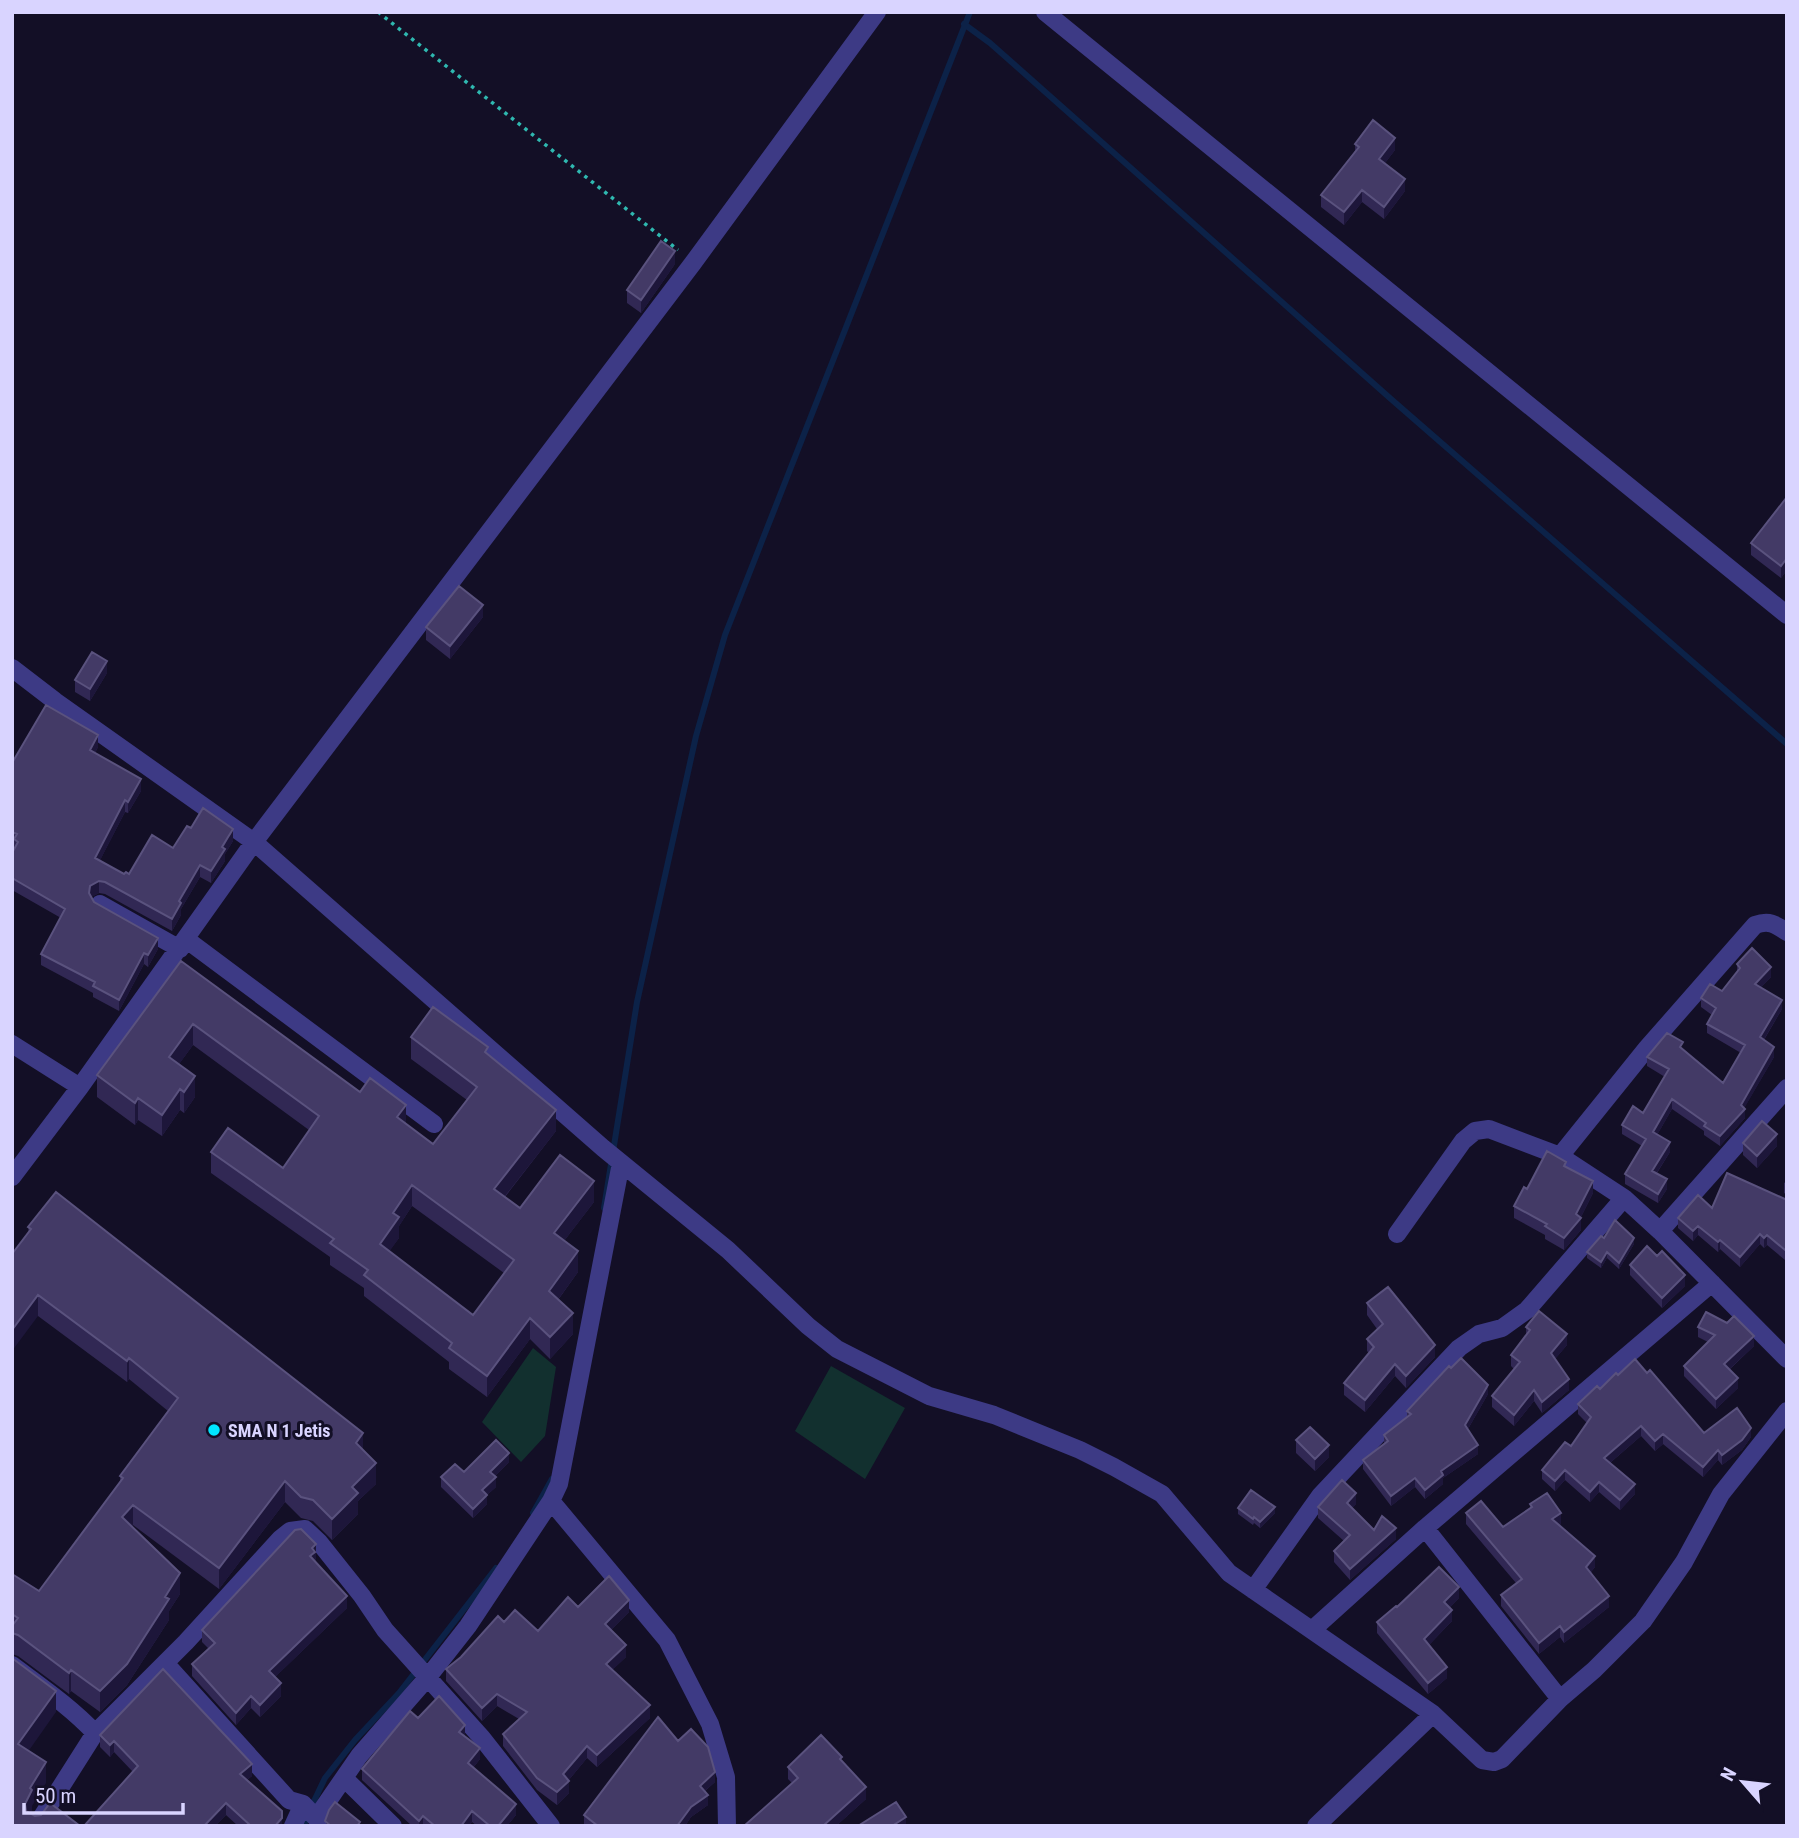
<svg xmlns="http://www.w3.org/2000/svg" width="1799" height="1838" font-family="'Roboto Condensed',sans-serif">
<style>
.green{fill:#12302f}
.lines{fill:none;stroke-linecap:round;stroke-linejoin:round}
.stream{stroke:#0c2248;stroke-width:6}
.path{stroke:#2fb8b0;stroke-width:3.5;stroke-dasharray:3.5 5;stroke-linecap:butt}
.minor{stroke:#3d3a85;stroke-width:18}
.wall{fill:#312854;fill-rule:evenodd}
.shaded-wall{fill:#1d163a}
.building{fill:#433a66;stroke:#5a527e;stroke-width:2;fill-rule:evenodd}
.poi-dot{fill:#00e5ff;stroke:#130f26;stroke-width:2.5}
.labels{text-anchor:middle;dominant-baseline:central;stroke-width:6;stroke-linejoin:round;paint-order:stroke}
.poi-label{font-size:18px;font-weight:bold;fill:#d9d4ff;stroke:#130f26;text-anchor:start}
</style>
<rect width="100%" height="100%" fill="#130f26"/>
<path class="green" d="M533,1348l23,19 -11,69 -24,26 -39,-40z
M831,1366l74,42 -40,71 -70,-48z"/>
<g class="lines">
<path class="stream" d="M964,24l26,19 401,356 396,345
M604,1208l33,-206 59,-266 29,-101 245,-623
M533,1513l19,-34
M305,1826v-6l20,-42 30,-38 44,-47 97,-125"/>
<path class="path" d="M378,12l300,238"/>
<path class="minor" d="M1045,12l742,603
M12,668l43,33 199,141 349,306 125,102 80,76 29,23 92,47 65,19 86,35 34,17 48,27 67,79 204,141 49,46 12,2 8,-3 58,-60 34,-29 49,-49 41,-59 37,-68 66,-83
M100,904l80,45
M187,940l247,184
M12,1044l68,43
M1560,1156l87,-108 108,-123c14,-5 20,-1 32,7
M12,1177l68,-90 174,-245 439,-579 184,-251
M1660,1231l127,-143
M1397,1234l66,-93 12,-10 14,-2 71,27 64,42 36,33 127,128
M551,1501l116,139 43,84 16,53 1,49
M1425,1528l135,171
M1253,1590l67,-94 139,-148 20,-14 23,-6 25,-18 97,-112
M1312,1630l113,-102 287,-245
M166,1664l123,136 14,4 14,15
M12,1665c28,21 60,43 83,68
M344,1778l49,48
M36,1826l59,-93 91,-91 94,-103 10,-8 15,-2 14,13 43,54 23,34 97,108 69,88
M293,1826l10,-22
M317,1826l2,-12 40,-58 69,-79 40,-51 83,-125 8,-17 62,-321
M1316,1826l117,-112"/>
</g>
<path class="wall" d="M1355,144l40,6 -10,13 20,28 -21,28 -22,-17 -18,23 -23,-18v-12l34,-44z
M675,264l-34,49 -14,-10v-13z
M1787,497v73l-6,8 -30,-23v-12z
M483,617l-33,42 -24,-19v-13z
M107,673l-17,28 -15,-9v-12z
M98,747l-3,6 46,38 -13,22 -3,-1 -25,48 24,14h5l44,-26 18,-20 42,13 -8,13v7l-14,22 -11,-6 -19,32v6l-9,16 -67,-37 -6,-1 -8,4 3,5 64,47 -10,18 -4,-3 -25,47 -26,-14v-4l-52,-28v-11l20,-36 -49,-28v-37l2,-3v-6l-2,-1v-80z
M181,961l179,131 73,52 34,-44 -56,-41v-22l77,17 68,77 -51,66 15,11 74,-6 -30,39 14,31 -20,28 15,34 -23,25 -20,-20 -43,58 -38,-28v-7l-85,-66v-8l-34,-23v-8l-119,-84v-21l72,16 26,-38 -116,-85 -14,19 16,33 -11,16 -4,-3 -18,26 -24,-16 -3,5 -38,-28v-22zM412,1206l92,67 -31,42 -84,-64 10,-13v-12z
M1737,964l34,13 -10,10 21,22 -18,31 10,17 -30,51 1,10 -25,28 -16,-11v-4l-32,-22 -15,26 13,17 -13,21 10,16 -9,14 -33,-19v-10l17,-28 -20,-12v-9l21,-12 22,-36 -18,-11v-9l36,-7 40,33 18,-30 -34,-20v-9l5,-9 -11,-8v-9l21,-7 15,-19z
M1743,1143l34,3 -20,22 -14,-13z
M1566,1167l27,26 -12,24v13l-17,20 -19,-11v-4l-31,-17v-12l13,-17z
M1787,1181v14l-3,-2v-10z
M1787,1200v58l-2,2 -18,-15 -3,3 -4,-4 -20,23 -20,-18 -2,3 -20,-17 -5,6 -15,-13v-10l34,-10z
M28,1227l335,224 13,33 -18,17v13l-26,26 -19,-19 -12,-3 -16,-16 -66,87 -86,-64 -1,1 48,68 -11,17v9l-42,65 -27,27 -29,-21 -2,3 -51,-38 -6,-2v-80l27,17 81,-109v-6l48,-65 -39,-32 -2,3 -89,-66z
M1604,1238l30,6 -15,25 -12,-11 -6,10 -14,-10v-6z
M1657,1256l28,30 -23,22 -32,-33v-10z
M1367,1303l68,54 -29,31 -11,-12 -30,36 -21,-17v-12l25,-30 -2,-2v-12l10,-10 -10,-14z
M1526,1327l41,18 -12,14 14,31 -27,23 -8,-12 -20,25 -22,-19v-11l22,-27 -3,-3v-11l15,-20z
M1698,1327l56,19 -24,23 8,19 -22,21 -32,-33v-10l24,-24 -10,-5z
M1451,1368l37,26 -20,35 10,25 -35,24v6l-18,15 -10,-12 -24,19 -28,-37v-9l21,-16v-9l23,-18v-6z
M1600,1389l104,44 47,4 -9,13 -20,15 -4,-5 -15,17 -40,-33 -8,7 -14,-15 -31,27 25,31 -15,16 -21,-18 -9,10 -25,-22 -10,11 -13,-12v-9l29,-24 16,-23 -9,-9v-10z
M1296,1440l33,17 -14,14 -19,-18z
M509,1462l-14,14 1,11 -9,8v9l-14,14 -32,-31v-10z
M1356,1504l-4,4 22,22 22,9 -46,41 -16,-18v-11l10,-10 -26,-23v-11z
M1530,1504l31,20 -2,1 36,42 -4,5 18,35 -45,36 -4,-6 -21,17 -38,-48v-11l15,-12 -50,-59v-11l37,14 27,-19z
M1238,1508l37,5 -15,15 -6,-5 -1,2 -15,-11z
M316,1556l-1,6 32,46 -72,69 6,19 -21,21 -9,-9 -15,17 -44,-49v-12l17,-15 -7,-7v-12z
M1459,1598l-10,10 3,13 -23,24 18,33 -19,16 -51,-61v-11l20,-15z
M578,1607l51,5 -18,18 15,27 -14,13 38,48 -53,49 -10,-9 -19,23 1,12 -12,12 -20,-15 -34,-44v-12l16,-15 -22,-13 -15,15 -36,-40v-12l58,-47 34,9z
M418,1718l47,19 15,22 -7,9 43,47 -9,11h-30l-5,-4 -3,4h-57l-50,-46v-11z
M100,1735l152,41 -5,4 35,31v15h-44l-12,-11 -11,11h-131l49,-54 -19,-20 -4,5 -10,-10z
M678,1741l37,41 -10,9 3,14 -17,12 -6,9 -101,-1v-10z
M842,1761l24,38 -30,27h-92l48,-43 -4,-4v-12z"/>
<path class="shaded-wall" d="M1395,138v12l-16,21v-12z
M1405,179v12l-21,28v-12z
M1362,190v12l-18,23v-13z
M675,251v13l-34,49v-13z
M1787,558v12l-6,8v-12z
M483,605v12l-33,42v-13z
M107,661v12l-17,28v-12z
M98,735v12l-8,15v-12z
M141,779v12l-13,22v-11z
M125,800v12l-30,58v-12z
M233,829v12l-8,13v7l-14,22v-12z
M200,865v12l-19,32v6l-9,16v-12l7,-18z
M99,881v12l-9,5 -1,-5 1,-7z
M158,938v11l-10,18v-12z
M144,953v11l-25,47v-11z
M1771,967v10l-16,16v-9z
M1782,1000v9l-22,37v-9z
M193,1024v21l-24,33v-21z
M1774,1047v10l-32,55 3,-3v9l-25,28v-10l21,-31z
M195,1076v21l-11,16v-21z
M180,1089v21l-18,26v-21z
M138,1098v22l-3,5v-22z
M1672,1099v10l-19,33v-10z
M406,1105v21l-9,-9z
M556,1110v21l-62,79v-21z
M1777,1134v12l-20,22v-12z
M1670,1142v10l-18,28v-9z
M1667,1179v10l-9,14v-9z
M594,1181v21l-40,52v-21z
M1593,1181v12l-13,26 1,-1v12l-17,20v-12z
M412,1185v21l-13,20v12l-19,27v-21l13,-31z
M1698,1226v9l-5,6v-10z
M1760,1234v10l-20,23v-10z
M1767,1235v10l-3,3v-10z
M1634,1238v6l-15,25v-6z
M1720,1240v9l-2,3v-10z
M1787,1248v10l-2,2v-10z
M578,1251v21l-29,40v-21z
M1607,1252v6l-6,10v-6z
M1685,1275v11l-23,22v-10z
M38,1295v21l-26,35v-21z
M573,1313v21l-23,25v-22z
M530,1318v21l-43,58v-21z
M1567,1334v11l-16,19v-11z
M1754,1336v10l-30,28v-10z
M1435,1345v12l-29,31v-12z
M129,1358v21l-2,3v-21z
M1395,1364v12l-30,36v-12z
M1738,1378v10l-22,21v-10z
M1569,1379v11l-27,23v-11z
M1488,1385v9l-23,40v-9z
M1534,1390v11l-20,25v-11z
M1641,1426v10l-37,32v-10z
M1751,1428v9l-9,13 -20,15v-10z
M363,1433v21l-7,-11z
M1663,1434v10l-8,7v-10z
M1329,1445v12l-14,14v-12z
M1478,1445v9l-35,24v6l-18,15v-9l16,-19z
M1718,1450v10l-15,17v-10z
M509,1453v9l-19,19v-9z
M376,1463v21l-18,17v13l-26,26v-21l20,-32z
M1565,1470v10l-10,11v-10z
M496,1477v10l-9,8v9l-14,14v-9l9,-19z
M1415,1478v9l-24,19v-10z
M285,1481v21l-66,87v-21z
M1599,1482v10l-9,10v-10z
M1635,1484v10l-15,16v-10z
M1356,1493v11l-9,10v-11z
M133,1505v20l-11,12v-20z
M1275,1507v6l-15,15v-6z
M1561,1513v11l-9,6v-11z
M1396,1528v11l-46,41v-11z
M316,1544v12l-1,8 -5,-8 2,-8z
M1595,1556v11l-9,11v-11z
M180,1573v21l-11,17v9l-42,65 -27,27v-21l65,-94z
M1459,1587v11l-15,15v-11z
M347,1596v12l-78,75v-12z
M1609,1596v11l-45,36v-11z
M629,1600v12l-24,24v-12z
M1452,1610v11l-28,29v-11z
M1560,1626v11l-21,17v-11z
M626,1645v12l-20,19v-12z
M1447,1667v11l-19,16v-11z
M71,1670v21l-2,3v-21z
M281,1683v13l-21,21v-12z
M56,1691v21l-38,54v-22z
M497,1694v12l-15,15v-13z
M251,1696v12l-15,17v-12z
M650,1705v13l-53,49v-12z
M465,1725v12l-6,-5z
M114,1741v11l-4,5v-12z
M587,1746v12l-24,29v-13z
M480,1748v11l-12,15v-11z
M46,1762v21l-14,23v5l-7,14v-21l5,-16z
M252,1764v12l-12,9v-11z
M715,1772v10l-15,13v-9z
M569,1781v12l-12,12v-13z
M866,1787v12l-30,27h-13z
M708,1795v10l-17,12 -6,9h-8l14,-19z
M226,1803v12l-11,11h-11z
M516,1804v11l-9,11h-9z
M472,1811v11l-3,4h-8z
M423,1816v10h-4v-5z
M906,1817v9h-14z
M282,1818v8h-7z"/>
<path class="building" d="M1373,120l22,18 -16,21 26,20 -21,28 -22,-17 -18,22 -23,-17 38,-48 -4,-3z
M661,241l14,10 -34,49 -14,-10z
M1787,497v61l-6,8 -30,-23z
M459,586l24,19 -33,41 -24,-19z
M92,652l15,9 -17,28 -15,-9z
M46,705l52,30 -8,15 51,29 -13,23 -3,-2 -30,58 29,16 2,-2 3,2 23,-39 21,13 14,-22 4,2 12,-20 30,21 -11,18 3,2 -14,22 -11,-6 -21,36 2,2 -9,16 -67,-37 -6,-1 -9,5 -1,7 5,9 64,36 -10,17 -4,-2 -25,47 -26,-14 2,-4 -54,-28 24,-45 -53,-31v-25l6,-11 -4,-3 3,-5 -5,-2v-69z
M1752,948l19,19 -16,17 27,16 -22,37 14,10 -33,58 4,4 -25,27 -16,-10 2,-3 -34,-24 -19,33 17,10 -18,29 15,8 -9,15 -33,-20 21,-35 -24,-14 11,-19 10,7 26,-44 -22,-12 20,-24 16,9 -3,5 43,36 22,-38 -38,-21 9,-16 -15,-10 9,-14 12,7 18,-23 -3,-4z
M181,961l179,131 10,-14 36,27 -9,12 36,27 44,-57 -66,-50 22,-30 55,40 -3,5 71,58 -62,79 26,19 40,-53 34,26 -40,52 24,18 -29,40 24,22 -23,24 -20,-19 -43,58 -38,-28 3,-5 -88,-68 4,-5 -38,-27 4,-4 -123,-87 17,-24 55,40 36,-52 -126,-92 -24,33 26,19 -11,16 -4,-3 -18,26 -24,-17 -3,5 -38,-28zM412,1185l102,75 -41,55 -93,-71 19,-27 -6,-4z
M1762,1121l15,13 -20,22 -14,-13z
M1547,1151l19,11 -2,4 29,15 -17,33 5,4 -17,20 -19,-12 2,-2 -33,-18 10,-19 3,2z
M1727,1173l60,27v48l-2,2 -18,-15 -3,3 -4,-4 -20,23 -20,-17 -2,2 -20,-16 -5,5 -15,-13 20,-23 14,13z
M56,1192l307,241 -7,10 20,20 -24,24 6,6 -26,26 -19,-19 -12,-3 -16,-16 -66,87 -86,-63 -11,12 58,56 -15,24 4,2 -42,65 -27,27 -29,-21 -2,3 -51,-38 -6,-2v-7l6,-8 -6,-4v-40l27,17 84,-113 -3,-2 58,-78 -49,-40 -2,3 -89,-66 -26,35v-76l19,-25 -3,-2z
M1615,1220l19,18 -15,25 -12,-11 -6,10 -14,-10 14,-16 3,2z
M1647,1246l10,10 5,-5 23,24 -23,23 -32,-33z
M1388,1287l47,58 -29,31 -11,-12 -30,36 -21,-17 30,-36 -7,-8 16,-15 -16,-21z
M1539,1311l28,23 -16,19 18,26 -27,23 -8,-12 -20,25 -22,-19 28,-34 -9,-7 19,-25 -4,-3z
M1706,1312l21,11 7,-7 20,20 -30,28 14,14 -22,21 -32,-33 31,-31 -17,-8z
M1461,1358l27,27 -23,40 13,20 -37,26 2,4 -18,15 -10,-12 -24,18 -28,-36 25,-19 -4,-6 27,-21 -4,-3 42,-45 2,2z
M1635,1359l12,14 3,-3 54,63 33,-25 14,20 -9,12 -20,15 -4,-5 -15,17 -40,-33 -8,7 -14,-15 -37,32 31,26 -15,16 -21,-18 -9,10 -25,-22 -10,11 -13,-11 23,-28 6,4 20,-29 -13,-13 19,-18 3,3 16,-16 2,2z
M1310,1427l19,18 -14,14 -19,-19z
M496,1440l13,13 -19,19 6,5 -14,13 5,5 -14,14 -32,-32 14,-13 9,8z
M1342,1480l14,13 -9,10 27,27 8,-14 14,12 -46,41 -16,-18 16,-16 -32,-28z
M1251,1490l24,17 -15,15 -6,-5 -1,2 -15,-11z
M1547,1493l14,20 -9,6 43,37 -9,11 23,29 -45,36 -4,-6 -21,17 -38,-48 21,-16 -56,-66 15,-12 22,26 29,-20 -2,-3z
M301,1529l15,15 -4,4 3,4 -5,4 37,40 -78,75 12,12 -21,22 -9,-9 -15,17 -44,-49 23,-21 -13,-13 93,-100z
M1439,1567l20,20 -15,15 8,8 -28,29 23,28 -19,16 -51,-61 19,-16 1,1z
M609,1576l20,24 -24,24 21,21 -20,19 44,41 -53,50 -10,-9 -24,28 6,7 -12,11 -20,-14 -34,-44 24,-22 -30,-18 -15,14 -36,-39 15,-12 37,-41 6,6 11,-12 23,21 30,-34 10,10z
M12,1658l44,33 -38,53 28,18 -16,26 2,2 -7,14 1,7 9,5 6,-1 9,-12 30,23h-68z
M163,1669l89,95 -12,10 42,37v7l-7,8h-24l-25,-23 -22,23h-120l54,-60 -24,-25 -4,4 -10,-10z
M439,1696l26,29 -6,7 21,16 -12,15 48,41 -18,22h-8l-18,-15 -11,15h-26l-12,-10 -4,5 -57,-52 48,-58 8,7z
M658,1717l20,24 13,-12 17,18 7,25 -15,14 8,9 -17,12 -14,19h-79l-14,-11z
M821,1735l21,22 -2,2 26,28 -43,39h-79l54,-48 -10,-11z
M335,1802l25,20 -3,4h-26l-6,-5 4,-11z
M896,1802l10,15 -14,9h-34z"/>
<circle class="poi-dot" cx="214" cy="1430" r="7"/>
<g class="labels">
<g class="poi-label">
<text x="228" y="1430">SMA N 1 Jetis</text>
</g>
</g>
<rect width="1799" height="1838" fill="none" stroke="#d9d4ff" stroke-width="28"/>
<g transform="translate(1743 1782) rotate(298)" stroke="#130f26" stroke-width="5" paint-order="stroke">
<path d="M0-5L12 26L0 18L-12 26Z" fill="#d9d4ff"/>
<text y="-10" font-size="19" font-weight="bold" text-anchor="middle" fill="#d9d4ff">N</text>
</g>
<path d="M24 1803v10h159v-10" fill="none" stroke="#d9d4ff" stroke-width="3.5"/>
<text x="35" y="1803" font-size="21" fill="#d9d4ff" stroke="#130f26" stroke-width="5" paint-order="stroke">50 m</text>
</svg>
